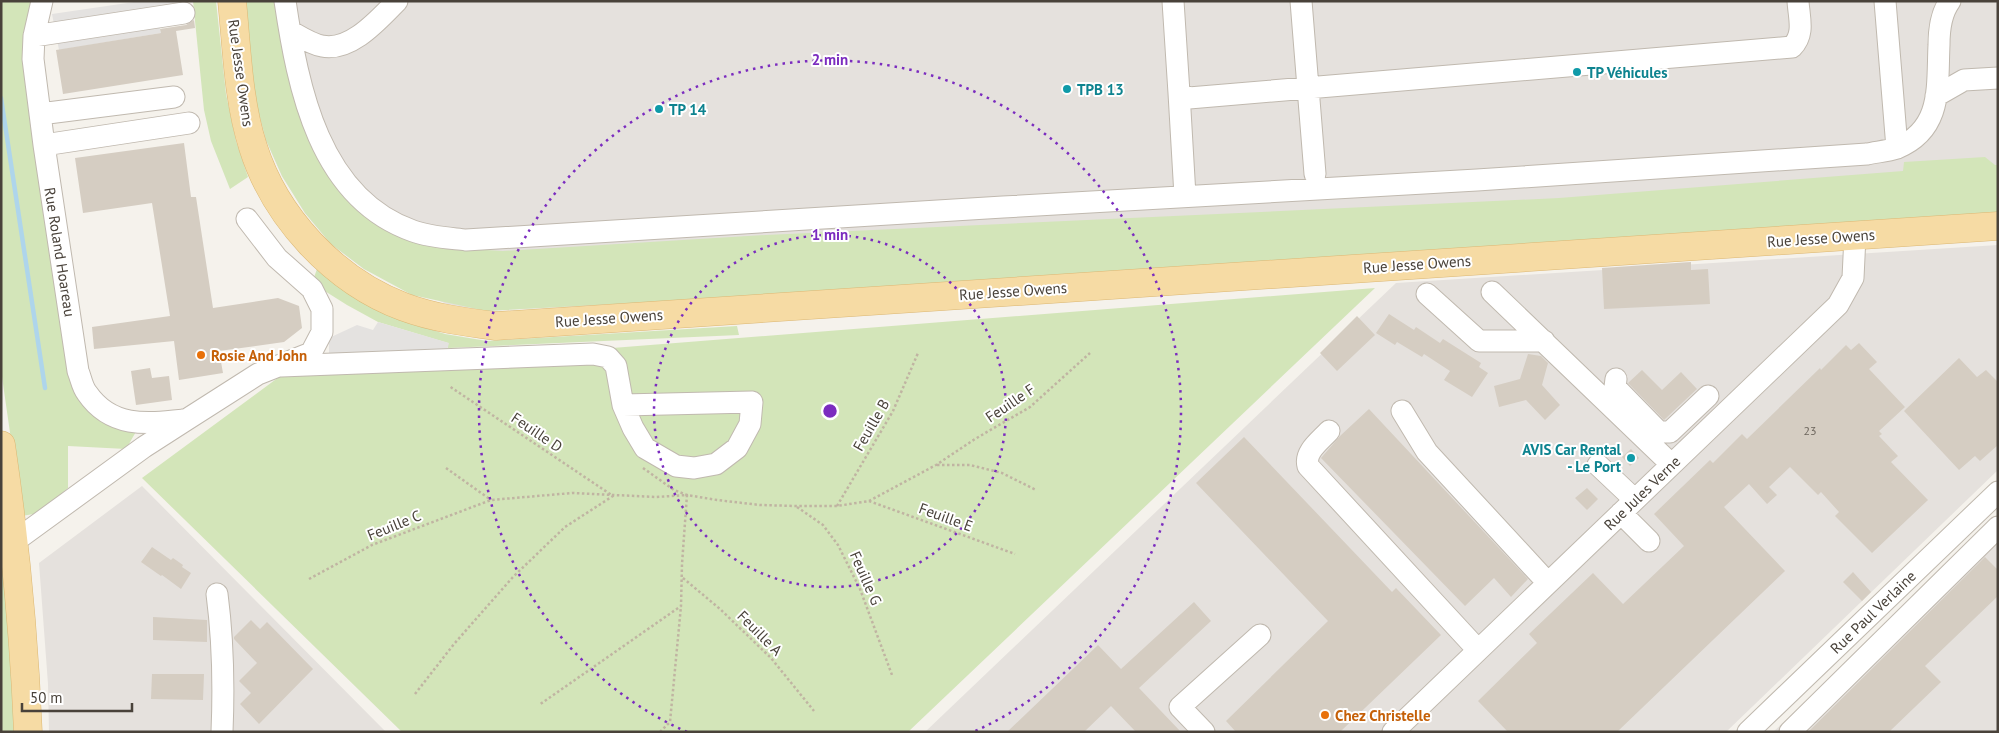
<svg xmlns="http://www.w3.org/2000/svg" width="1999" height="733" font-family="'PT Sans',sans-serif">
<style>
.industrial{fill:#e5e1dd}
.green{fill:#d3e5b9}
.parking{fill:#e4e2e0}
.lines{fill:none;stroke-linecap:round;stroke-linejoin:round}
.stream{stroke:#aed5eb;stroke-width:4.5}
.building{fill:#d5cdc2}
.minor-casing{stroke:#c0b9af;stroke-width:23}
.major-casing{stroke:#dbb774;stroke-width:29}
.path{stroke:#c0b4a2;stroke-width:2.5;stroke-dasharray:2.5 2.5;stroke-linecap:butt}
.minor{stroke:#fff;stroke-width:21}
.major{stroke:#f6dba4;stroke-width:28}
.ring{fill:none;stroke:#7b2cbf;stroke-width:2.5;stroke-dasharray:2.5 5}
.culture-dot{fill:#0f9aa8;stroke:#fff;stroke-width:2}
.food-dot{fill:#e8710a;stroke:#fff;stroke-width:2}
.labels{text-anchor:middle;dominant-baseline:central;stroke-width:4;stroke-linejoin:round;paint-order:stroke}
.number-label{font-size:12px;fill:#6c655c}
.culture-label{font-size:15px;font-weight:bold;fill:#0d838f;stroke:#fff;text-anchor:start}
.street-label{font-size:15px;fill:#49423a;stroke:#fff}
.food-label{font-size:15px;font-weight:bold;fill:#c56008;stroke:#fff;text-anchor:start}
.centre{fill:#7b2cbf;stroke:#fff;stroke-width:2.5}
.ring-label{font-size:15px;text-anchor:middle;font-weight:bold;fill:#7b2cbf;stroke:#fff;stroke-width:4;stroke-linejoin:round;paint-order:stroke}
</style>
<rect width="100%" height="100%" fill="#f5f2ec"/>
<path class="industrial" d="M244,1h1754v213l-1326,87 -186,10 -39,-7 -83,-35 -33,-25 -26,-31 -23,-37 -16,-36z
M1998,245v225l-272,262h-801l471,-449z
M142,486l244,246h-337l-1,-48 -9,-121z
M1998,520v212h-225z"/>
<path class="green" d="M1,1h33l40,384 63,45 -11,19 -58,-3v42l-29,25 -17,3 -21,-146z
M193,1h23l10,93 10,47 12,36 -18,12 -19,-48 -7,-31z
M244,1h35l48,165 26,39 42,29 40,13 68,4 263,-16 793,-37 344,-27 1,-9 81,-5 10,8h3v49l-1326,87 -186,10 -74,-16 -48,-26 -33,-25 -26,-31 -23,-37 -16,-36 -10,-37z
M317,269l35,25 47,25 46,15 42,7 250,-15 2,9 -291,13v-5l-70,-21 -31,-17 -35,-22z
M1375,288l-467,444h-506l-260,-254 141,-104z
M1,515l15,217h-15z"/>
<path class="parking" d="M141,1h36l2,13 -21,3 3,16 -102,17 -7,-36z
M378,322l71,21 -2,8 -118,5v-18l28,-13 16,5z"/>
<g class="lines">
<path class="stream" d="M1,98l44,290"/>
</g>
<path class="building" d="M194,20l1,8 -19,3 7,44 -120,19 -7,-44 105,-17 -1,-4 26,-4z
M184,143l7,54h5l17,111 65,-10 21,8 3,22 -18,14 -65,9 4,22 -44,7 -5,-39 -80,8 -2,-22 78,-11 -18,-113 -69,10 -8,-55z
M1691,262v8l17,-1 2,35 -106,5 -2,-41z
M1389,314l25,16 2,-3 24,16 3,-4 38,24 -2,4 9,6 -16,24 -28,-17 6,-9 -26,-17 -2,3 -25,-15 -2,3 -19,-12z
M1357,316l18,19 -38,36 -17,-18z
M1859,343l18,19 -8,7 36,38 -26,24 3,3 -3,2 19,20 -7,6 37,38 -56,53 -37,-37 4,-4 -18,-20 -3,3 -28,-28 -21,20 8,8 -10,9 -18,-20 -25,23 61,64 -168,161h-109l-30,-31 59,-58 -8,-9 64,-61 30,31 61,-58 -30,-32 56,-54 3,3 29,-29 5,5 73,-71 1,2 25,-25 5,5z
M1528,354l13,2 7,7 -6,22 18,20 -15,15 -19,-20 -27,7 -5,-21 26,-7z
M1959,358l18,19 9,-7 12,12v63l-18,16 -5,-5 -16,14 -55,-59z
M150,368l2,10 17,-2 3,24 -36,5 -5,-34z
M1642,370l20,20 19,-18 16,17 -33,31 -36,-37z
M1369,409l159,170 -17,18 -17,-19 -29,28 -144,-148 19,-22z
M1244,437l148,155 4,-4 45,47 -101,97h-104l-10,-11 102,-100 -132,-138z
M1631,449l8,9 -9,8 -8,-9z
M1587,488l11,11 -11,11 -12,-12z
M152,547l19,13 2,-2 10,7 -1,2 9,6 -10,16 -19,-14 -1,1 -20,-14z
M1985,557l13,13v26l-73,70 16,16 -52,50h-81z
M1853,572l18,20 -9,9 -19,-19z
M1194,602l17,19 -72,67 42,44h-45l-25,-26 -27,26h-77l91,-87 23,24z
M153,617l54,3v22l-54,-2z
M251,620l9,9 7,-7 46,47 -54,55 -19,-20 11,-11 -12,-12 18,-18 -23,-24v-2z
M152,674h52l-1,26 -52,-1z"/>
<g class="lines">
<g class="minor-casing">
<path id="minor" d="M42,1l-8,35 -1,23 11,86 34,226c3,7 4,16 9,22 24,35 59,31 96,27
M285,1c13,87 34,197 128,230 16,6 36,7 53,9l537,-33 474,-27 390,-26c9,-2 21,-3 30,-6 46,-19 40,-62 42,-103 0,-15 2,-32 11,-44
M1173,1l6,92 10,5 603,-51c13,-13 7,-29 6,-46
M1301,1l14,173
M1885,1l12,147
M290,31c9,5 21,13 32,15 29,6 57,-27 75,-45
M34,36l150,-23
M1179,93l6,103
M1936,96l28,-16 34,-2
M40,114l134,-17
M44,145l145,-22
M1492,292l179,172
M1427,294l52,47h65
M281,366l312,-12 15,3 8,9 7,39 10,23 12,20 31,18 18,2 22,-4 21,-16 13,-24 2,-22 -129,3
M1616,379l-1,8 44,45h11l38,-36
M1402,411l25,41 121,131
M1329,431c-9,10 -25,21 -21,35l170,184
M1598,465l36,34
M1621,513l28,28
M15,541l129,-94 42,-27 72,-46 53,-21 11,-21v-23l-10,-20 -35,-31 -30,-39
M217,594c6,46 7,91 5,138
M1204,732l-24,-25 80,-72
M1393,732l445,-427 15,-27 2,-42
M1748,732l250,-240
M1790,732l208,-205"/>
</g>
<g class="major-casing">
<path id="major" d="M232,1c5,49 6,99 21,146 22,70 81,134 151,160 30,11 60,15 92,19l1502,-100
M1,445c14,95 23,190 27,287"/>
</g>
<path class="path" d="M937,465h33l32,8 34,17
M446,468l45,32
M643,468l31,22 13,5 30,5 43,5 36,1h41l32,-5 67,-36 39,-26 55,-32 60,-54
M869,501l146,53
M837,506l56,-95 25,-58
M797,507l26,18 15,20 22,44 32,86
M683,578l37,31 51,49 43,53
M309,579l63,-34 119,-45 81,-7 84,4 31,-2 -5,69 -1,42 -142,99
M415,694l39,-50 59,-67 52,-50 48,-31 -164,-110
M660,732l10,-10 11,-116"/>
<use href="#minor" class="minor"/>
<use href="#major" class="major"/>
</g>
<g class="ring">
<circle cx="830" cy="411" r="176"/>
<path d="M687 732A351 351 0 1 1 973 732"/>
</g>
<g class="culture-dot">
<circle cx="1577" cy="72" r="5"/>
<circle cx="1067" cy="89" r="5"/>
<circle cx="659" cy="109" r="5"/>
<circle cx="1631" cy="458" r="5"/>
</g>
<g class="food-dot">
<circle cx="201" cy="355" r="5"/>
<circle cx="1325" cy="715" r="5"/>
</g>
<g class="labels">
<g class="number-label">
<text x="1810" y="430">23</text>
</g>
<g class="culture-label">
<text x="1587" y="72">TP Véhicules</text>
<text x="1077" y="89">TPB 13</text>
<text x="669" y="109">TP 14</text>
<text x="1621" y="449" text-anchor="end">AVIS Car Rental<tspan x="1621" dy="17">- Le Port</tspan></text>
</g>
<g class="street-label">
<text transform="translate(241 73) rotate(82)">Rue Jesse Owens</text>
<text transform="translate(1821 238) rotate(-4)">Rue Jesse Owens</text>
<text transform="translate(60 252) rotate(81)">Rue Roland Hoareau</text>
<text transform="translate(1417 264) rotate(-4)">Rue Jesse Owens</text>
<text transform="translate(1013 291) rotate(-4)">Rue Jesse Owens</text>
<text transform="translate(609 318) rotate(-4)">Rue Jesse Owens</text>
<text transform="translate(1010 403) rotate(-34)">Feuille F</text>
<text transform="translate(871 425) rotate(-60)">Feuille B</text>
<text transform="translate(537 432) rotate(34)">Feuille D</text>
<text transform="translate(1642 493) rotate(-44)">Rue Jules Verne</text>
<text transform="translate(946 517) rotate(20)">Feuille E</text>
<text transform="translate(394 525) rotate(-22)">Feuille C</text>
<text transform="translate(866 578) rotate(66)">Feuille G</text>
<text transform="translate(1873 612) rotate(-44)">Rue Paul Verlaine</text>
<text transform="translate(760 633) rotate(45)">Feuille A</text>
</g>
<g class="food-label">
<text x="211" y="355">Rosie And John</text>
<text x="1335" y="715">Chez Christelle</text>
</g>
</g>
<circle cx="830" cy="411" r="8" class="centre"/>
<g class="ring-label">
<text x="830" y="65">2 min</text>
<text x="830" y="240">1 min</text>
</g>
<rect width="1999" height="733" fill="none" stroke="#49423a" stroke-width="5"/>
<path d="M22 703v8h110v-8" fill="none" stroke="#49423a" stroke-width="2.5"/>
<text x="30" y="703" font-size="15" fill="#49423a" stroke="#ffffff" stroke-width="4" paint-order="stroke">50 m</text>
</svg>
